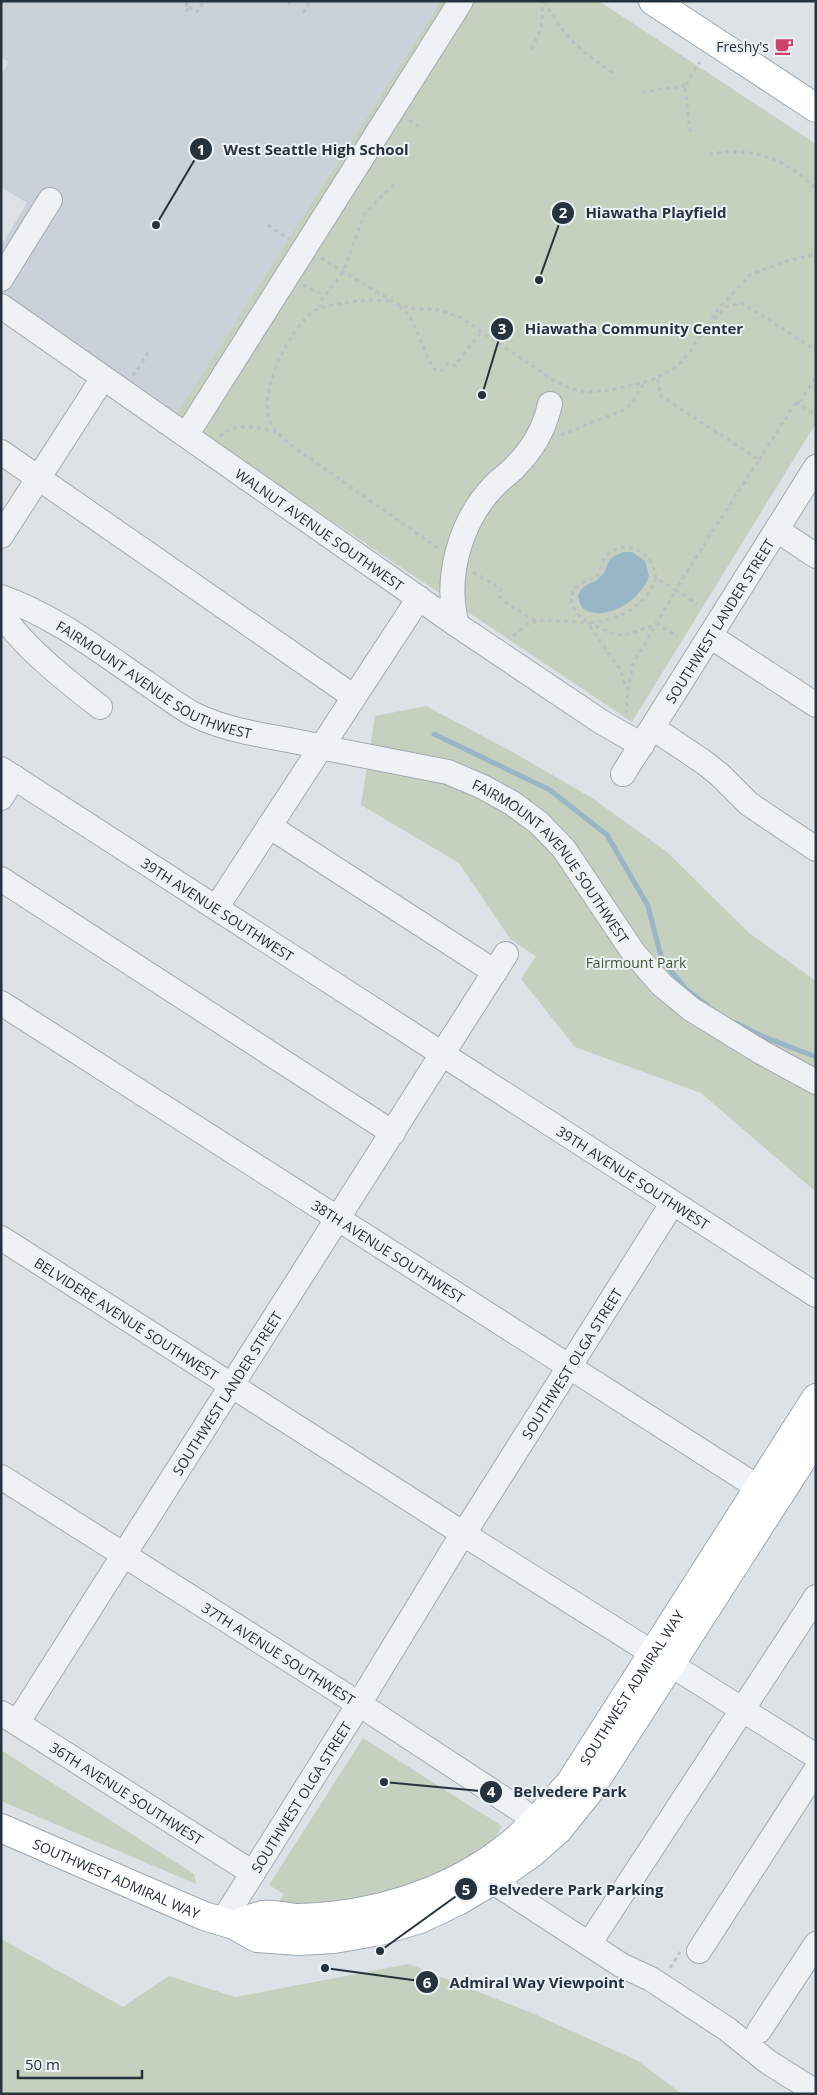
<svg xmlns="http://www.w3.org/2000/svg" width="817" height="2095" font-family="'Open Sans',sans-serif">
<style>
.built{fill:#cbd1d8}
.green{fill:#c5d0be}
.water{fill:#97b6c7}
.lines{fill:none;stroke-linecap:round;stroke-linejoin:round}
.stream{stroke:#97b6c7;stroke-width:5}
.minor-casing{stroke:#a2aab0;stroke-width:26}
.major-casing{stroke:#9ca8b2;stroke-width:30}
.path{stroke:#bbc0c5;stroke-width:3;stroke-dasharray:4 4;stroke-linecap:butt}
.minor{stroke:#eff2f5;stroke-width:24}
.major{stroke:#fff;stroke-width:28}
.labels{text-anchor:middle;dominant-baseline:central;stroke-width:4;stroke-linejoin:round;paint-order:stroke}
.poi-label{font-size:14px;fill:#26323d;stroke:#ecf1f4;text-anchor:end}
.street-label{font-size:14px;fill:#26323d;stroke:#ecf1f4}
.park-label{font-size:14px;fill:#405834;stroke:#ecf1f4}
.leader{fill:none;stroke:#26323d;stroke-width:2}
.callout-dot{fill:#26323d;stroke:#ecf1f4;stroke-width:2}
.mark-label{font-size:15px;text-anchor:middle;font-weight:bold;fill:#fff}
.callout-label{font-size:15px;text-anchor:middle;font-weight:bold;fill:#26323d;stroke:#ecf1f4;stroke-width:4;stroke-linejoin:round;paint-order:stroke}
</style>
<rect width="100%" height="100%" fill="#dce2e6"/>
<path class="built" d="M1,1h440l-266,415 -159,-110 -15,-18v-42l26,-43 -26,-16v-112l8,-13 -8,-5z"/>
<path class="green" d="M441,1h158l217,143v279l-184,299 -457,-306z
M426,706l90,48 76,44 75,54 82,81 67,48v211l-115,-99 -126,-46 -54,-68 15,-23 -25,-16 -52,-77 -98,-58 14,-89z
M363,1738l139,88 -8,14 -28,19 -59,30 -65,16 -65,1 7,-12 -15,-9z
M1,1750l193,124 2,10 -195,-83z
M1,1939l122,68 46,-31 66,21 174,-33 125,50 104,47 44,33h-681z"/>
<path class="water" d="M624,552h8l13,9 4,15c-7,24 -45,48 -67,32l-4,-11c3,-14 13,-11 22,-20 11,-10 3,-19 24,-25z"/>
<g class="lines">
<path class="stream" d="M434,734l116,56 57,45 41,71 14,54 25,30 21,16
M736,1023l26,13 54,21"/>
<g class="minor-casing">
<g id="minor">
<path d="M1,279l49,-79"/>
<path id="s1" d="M1,306l456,319 146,98 39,22"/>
<path d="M187,434l274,-433"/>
<path d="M1,452l353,245"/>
<path d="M777,530l39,26"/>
<path d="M1,536l102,-158"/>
<path id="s2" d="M1,597c54,19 100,55 147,87 15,10 31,23 47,31 37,18 79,21 118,30"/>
<path d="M1,611c15,31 71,74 99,96"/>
<path d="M457,625c-13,-47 3,-103 36,-138 6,-7 14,-12 20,-18 19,-19 31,-38 37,-65"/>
<path d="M710,636l106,69"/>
<path d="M653,728l52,35 15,12 29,29 67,45"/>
<path d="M326,740l93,-142"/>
<path id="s3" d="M330,749l118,23 35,15 29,16 27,20 25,26 69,103 29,33 29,24 70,43 55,30"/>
<path id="s4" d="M1,769l432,279"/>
<path id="s5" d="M623,774l193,-307"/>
<path d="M1,798l13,-21"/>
<path d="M269,826l226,146"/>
<path d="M1,879l392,254"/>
<path d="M216,908l100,-153"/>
<path id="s6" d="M1,1003l772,494"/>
<path d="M448,1045l58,-91"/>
<path id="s7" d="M450,1059l366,236"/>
<path id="s8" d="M1,1238l452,289"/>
<path id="s9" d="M1,1477l358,227 163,107 23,25"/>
<path id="s10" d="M470,1524l202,-320"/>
<path d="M473,1540l343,216"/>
<path id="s11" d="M1,1713l252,160"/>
<path id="s12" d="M17,1723l420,-661"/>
<path d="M492,1881l129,84 30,14 76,50 41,33 48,30"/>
<path id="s13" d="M222,1922l137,-218 98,-161"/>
<path d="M589,1944l227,-347"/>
<path d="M699,1951l117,-181"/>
<path d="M759,2031l57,-87"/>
</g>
</g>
<g class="major-casing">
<g id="major">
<path d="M653,1l163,107"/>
<path id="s14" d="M1,1828l203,88 30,9 23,13 42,3 35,-2 46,-8 40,-12 38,-18 37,-22 37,-26 26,-23 29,-36 229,-356"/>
<path id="s15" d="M234,1925c10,-3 20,-8 29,-10 11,-1 24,2 34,3 11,0 23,-1 34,-2 67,-7 136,-33 187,-78 19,-17 35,-36 52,-55l246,-385"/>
</g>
</g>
<path class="path" d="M545,1c15,32 39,53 68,72
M288,4l2,-3
M189,7l8,5 7,-11
M186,12l3,-5 -3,-2 3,-4
M303,13l7,-12
M531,49c9,-15 14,-30 10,-48
M642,92l43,-6
M409,120l13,9
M690,132l-5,-46 15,-24
M709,154c45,-7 74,3 107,35
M268,225l21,14
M321,258l76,46 12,4 31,2 20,7 96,65 17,7 13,3 26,-2 37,-9 19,-9 12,-9 10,-11 29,-44 31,-33 33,-13 33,-8
M303,285l21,10
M389,301c-15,-3 -66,2 -78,12 -22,19 -55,81 -40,110 4,8 11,14 17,20l151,106
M399,306c15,11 16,23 23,38 3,8 8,14 9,23l7,4 4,-1 6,-7 6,3 28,-35
M323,307l-3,-2v-3l23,-30 22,-59 30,-30
M714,319l12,-12 16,-4 74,47
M133,376l17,-26
M796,402l20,13
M561,435l60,-24 10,-7 13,-21
M220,437c13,-17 41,-9 58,-4
M759,460l37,-58 5,-2 15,-23
M473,572l28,17 -2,7 6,6 31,19
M656,578c-11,29 -37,42 -67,45 -14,-8 -26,-26 -10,-38 6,-5 13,-6 18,-9 4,-6 4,-13 8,-18 10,-15 34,-13 44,1 4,6 5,12 7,19l20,12 29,-47 54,-83 -98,-64 -4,-19
M590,626l30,43 7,20
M513,636l15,-12 8,-3 10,-1 43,3 24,11 12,1 33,-11 19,12
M626,714l2,-23 5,-27 43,-74 21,14
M670,1968l10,-16"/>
<use href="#minor" class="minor"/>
<use href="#major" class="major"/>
</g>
<defs>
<g id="cafe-bare" transform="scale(1.5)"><path d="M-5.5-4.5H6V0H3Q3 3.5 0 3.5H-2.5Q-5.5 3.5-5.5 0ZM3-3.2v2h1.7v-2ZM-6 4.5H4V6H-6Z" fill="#cc416c" stroke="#ecf1f4" stroke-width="2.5" paint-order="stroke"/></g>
</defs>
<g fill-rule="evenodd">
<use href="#cafe-bare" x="784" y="46"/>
</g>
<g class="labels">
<g class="poi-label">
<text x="769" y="46">Freshy's</text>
</g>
<g class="street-label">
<text stroke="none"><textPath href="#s1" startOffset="389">WALNUT AVENUE SOUTHWEST</textPath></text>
<text stroke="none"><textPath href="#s5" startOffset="181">SOUTHWEST LANDER STREET</textPath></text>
<text stroke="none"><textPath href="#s2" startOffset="175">FAIRMOUNT AVENUE SOUTHWEST</textPath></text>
<text stroke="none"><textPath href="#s3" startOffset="260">FAIRMOUNT AVENUE SOUTHWEST</textPath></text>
<text stroke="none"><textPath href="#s4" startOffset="258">39TH AVENUE SOUTHWEST</textPath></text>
<text stroke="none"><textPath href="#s7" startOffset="218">39TH AVENUE SOUTHWEST</textPath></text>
<text stroke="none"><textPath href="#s6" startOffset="460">38TH AVENUE SOUTHWEST</textPath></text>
<text stroke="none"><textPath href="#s8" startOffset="149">BELVIDERE AVENUE SOUTHWEST</textPath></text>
<text stroke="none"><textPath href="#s10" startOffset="190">SOUTHWEST OLGA STREET</textPath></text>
<text stroke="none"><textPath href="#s12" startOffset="391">SOUTHWEST LANDER STREET</textPath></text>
<text stroke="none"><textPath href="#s9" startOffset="329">37TH AVENUE SOUTHWEST</textPath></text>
<text stroke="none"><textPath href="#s15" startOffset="494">SOUTHWEST ADMIRAL WAY</textPath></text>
<text stroke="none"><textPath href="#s11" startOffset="149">36TH AVENUE SOUTHWEST</textPath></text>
<text stroke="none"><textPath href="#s13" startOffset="148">SOUTHWEST OLGA STREET</textPath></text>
<text stroke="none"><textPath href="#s14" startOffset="126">SOUTHWEST ADMIRAL WAY</textPath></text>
</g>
<g class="park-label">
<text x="636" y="962">Fairmount Park</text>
</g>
</g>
<path class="leader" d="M156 225L201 149M539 280L563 213M482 395L502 329M384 1782L491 1792M380 1951L466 1889M325 1968L427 1982"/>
<g class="callout-dot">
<circle cx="156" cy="225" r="5"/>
<circle cx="539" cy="280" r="5"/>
<circle cx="482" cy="395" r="5"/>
<circle cx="384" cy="1782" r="5"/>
<circle cx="380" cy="1951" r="5"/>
<circle cx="325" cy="1968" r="5"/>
<circle cx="201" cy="149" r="12"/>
<circle cx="563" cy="213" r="12"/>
<circle cx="502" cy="329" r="12"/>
<circle cx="491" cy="1792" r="12"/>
<circle cx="466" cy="1889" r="12"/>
<circle cx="427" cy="1982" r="12"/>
</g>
<g class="mark-label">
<text x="201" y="155">1</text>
<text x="563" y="218">2</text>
<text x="502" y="334">3</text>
<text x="491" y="1797">4</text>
<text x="466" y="1895">5</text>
<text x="427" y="1988">6</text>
</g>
<g class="callout-label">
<text x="316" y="155">West Seattle High School</text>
<text x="656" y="218">Hiawatha Playfield</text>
<text x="634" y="334">Hiawatha Community Center</text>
<text x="570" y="1797">Belvedere Park</text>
<text x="576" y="1895">Belvedere Park Parking</text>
<text x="537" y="1988">Admiral Way Viewpoint</text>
</g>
<rect width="817" height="2095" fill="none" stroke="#26323d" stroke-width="5"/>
<path d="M18 2070v8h124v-8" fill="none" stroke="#26323d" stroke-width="2.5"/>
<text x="25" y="2070" font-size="15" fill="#26323d" stroke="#ecf1f4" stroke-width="4" paint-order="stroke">50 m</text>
</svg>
